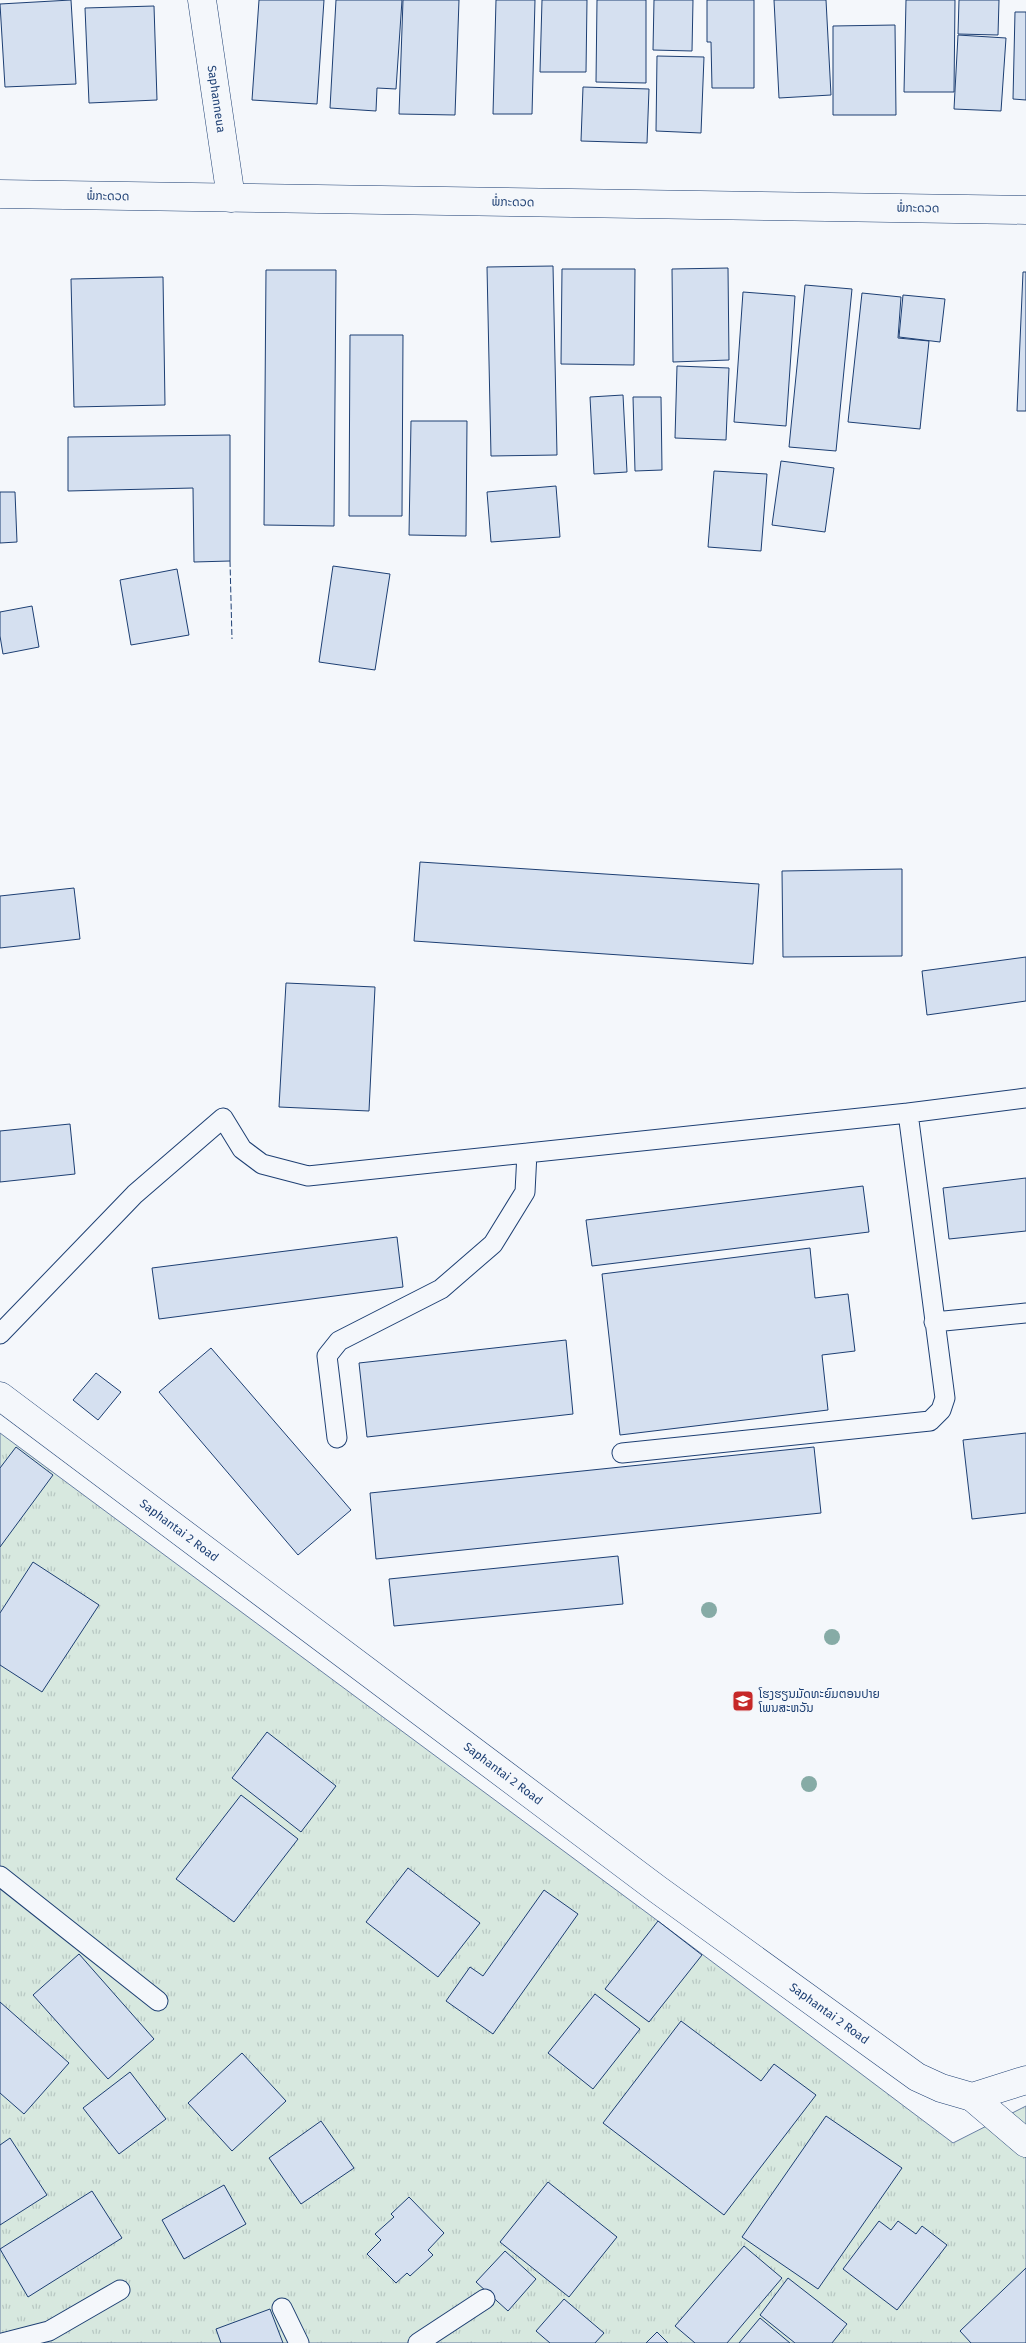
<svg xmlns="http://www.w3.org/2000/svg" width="1026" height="2343" font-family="'Fira Sans','Noto Sans Lao',sans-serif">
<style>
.grass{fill:url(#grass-tufts);stroke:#687fa3}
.building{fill:#d5e0f0;stroke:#1d3f73}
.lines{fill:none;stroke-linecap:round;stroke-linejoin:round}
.lane-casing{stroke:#1d3f73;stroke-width:21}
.street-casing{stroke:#1d3f73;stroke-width:29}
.primary-casing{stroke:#1d3f73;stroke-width:29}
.lane{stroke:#f4f7fb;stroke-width:19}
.street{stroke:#f4f7fb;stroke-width:28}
.primary{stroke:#f4f7fb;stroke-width:28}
.fence{stroke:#1d3f73;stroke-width:1;stroke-dasharray:6 2.5;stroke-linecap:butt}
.tree{fill:#86aba6}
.labels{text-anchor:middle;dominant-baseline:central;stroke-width:4;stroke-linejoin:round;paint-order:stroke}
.street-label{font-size:12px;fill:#1d3f73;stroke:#f4f7fb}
.poi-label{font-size:12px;fill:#1d3f73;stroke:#f4f7fb;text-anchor:start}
</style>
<defs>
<pattern id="grass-tufts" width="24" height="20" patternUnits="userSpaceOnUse" patternTransform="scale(1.25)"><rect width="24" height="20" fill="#d7e8df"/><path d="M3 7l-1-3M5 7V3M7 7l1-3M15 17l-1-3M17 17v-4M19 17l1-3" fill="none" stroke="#b8c8c3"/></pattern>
</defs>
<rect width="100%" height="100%" fill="#f4f7fb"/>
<path class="grass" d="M0,1433l658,488 295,222 73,-37v237h-1026z"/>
<path class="building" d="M71,0l5,84 -71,3 -5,-83z
M259,0h65l-7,104 -65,-4z
M336,0h66l-6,89 -19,-1 -1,23 -46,-3z
M403,0h56l-4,115 -56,-1z
M496,0h39l-3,114h-39z
M542,0h45l-1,72h-46z
M597,0h49v83l-50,-1z
M654,0h39l-1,51 -39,-1z
M707,0h47v88h-42l-1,-46h-4z
M774,0h52l5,95 -52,3z
M906,0h49l-1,92h-50z
M959,0h40l-1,35 -40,-1z
M154,6l3,94 -68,3 -4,-95z
M1015,12h11v88l-13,-1z
M895,25l1,90h-63v-89z
M958,35l48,3 -5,73 -47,-2z
M657,56l47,1 -3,76 -45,-2z
M583,87l66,2 -2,54 -66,-2z
M553,266l4,189 -66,1 -4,-189z
M728,268l1,92 -56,2 -1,-93z
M562,269h73l-1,96 -73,-1z
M266,270h70l-2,256 -70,-1z
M1023,272h3v139h-9z
M163,277l2,128 -91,2 -3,-128z
M805,285l47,4 -16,162 -47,-4z
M743,292l52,4 -9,130 -52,-4z
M862,293l39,4 -3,41 31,3 -9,88 -72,-7z
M903,295l42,4 -5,43 -41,-5z
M350,335h53l-1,181h-53z
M677,366l52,2 -3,72 -51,-2z
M623,395l4,77 -33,2 -4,-77z
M633,397h28l1,73 -27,1z
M411,421h56l-1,115 -57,-1z
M230,435v126l-36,1 -1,-74 -125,3v-54z
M781,461l53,7 -9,64 -53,-7z
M714,471l53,3 -6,77 -53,-4z
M556,486l4,51 -69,5 -4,-50z
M0,492h15l2,50 -17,1z
M333,566l57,8 -15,96 -56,-8z
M177,569l12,66 -58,10 -11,-65z
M32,606l7,41 -36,7 -3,-18v-24z
M420,862l339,22 -6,80 -339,-23z
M902,869v87l-119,1 -1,-86z
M74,888l6,51 -80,9v-52z
M1026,957v44l-99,14 -5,-44z
M286,983l89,4 -6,124 -90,-4z
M70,1124l5,50 -75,8v-51z
M1026,1178v53l-77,8 -6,-51z
M863,1186l6,46 -277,34 -6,-46z
M397,1237l6,50 -244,32 -7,-51z
M810,1248l5,50 33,-4 7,57 -33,4 6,55 -208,25 -18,-161z
M566,1340l7,74 -206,23 -8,-74z
M211,1348l140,162 -53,45 -139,-163z
M96,1373l25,19 -23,28 -25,-20z
M1026,1433v80l-54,6 -9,-79z
M16,1447l37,28 -53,72v-79z
M814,1447l7,66 -445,46 -6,-66z
M618,1556l5,48 -229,22 -5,-47z
M33,1562l66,43 -57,87 -42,-27v-52z
M267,1732l69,54 -35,46 -69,-54z
M241,1795l57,44 -64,83 -58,-43z
M408,1868l72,55 -42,54 -72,-55z
M544,1890l34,24 -85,120 -47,-33 24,-34 13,9z
M658,1921l44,34 -53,67 -44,-33z
M79,1954l75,85 -46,40 -75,-84z
M595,1994l45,35 -47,60 -45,-36z
M0,2002l69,61 -45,51 -24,-21z
M681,2021l80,60 13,-17 42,31 -92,120 -121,-92z
M242,2053l44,48 -54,50 -44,-48z
M130,2072l36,47 -47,35 -36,-46z
M826,2116l76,52 -84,121 -76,-52z
M321,2121l33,47 -53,36 -32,-46z
M10,2138l37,57 -47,30v-80z
M548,2182l69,55 -48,60 -69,-55z
M224,2185l22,39 -62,35 -22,-39z
M92,2191l30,47 -94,59 -28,-48z
M409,2197l35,36 -16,17 5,5 -23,21 -3,-3 -11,10 -29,-29 14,-14 -6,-6 19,-17 -3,-3z
M879,2221l12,9 7,-9 18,13 6,-8 25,19 -50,65 -54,-41z
M744,2246l38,32 -55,65h-32l-20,-17z
M505,2251l31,28 -28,32 -32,-29z
M1026,2268v75h-55l-11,-12z
M788,2278l59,46 -15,19h-37l-35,-28z
M564,2299l40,34 -9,10h-45l-14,-12z
M270,2309l13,34h-62l-5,-14z
M760,2318l30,25h-51z
M657,2332l11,11h-22z"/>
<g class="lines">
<g class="lane-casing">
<path id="lane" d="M934,1322l92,-9
M0,1334l135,-140 88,-76 19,31 20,15 46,12 600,-63 118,-15
M337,1438l-10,-82 12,-15 102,-52 52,-45 32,-52 2,-39
M622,1453l308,-32 11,-11 4,-12 -37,-285
M0,1876l158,125
M282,2308l17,35
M2,2343l47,-12 71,-41
M418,2343l67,-44"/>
</g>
<g class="street-casing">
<g id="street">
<path id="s1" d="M202,0l29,198"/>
<path id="s2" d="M0,1396l657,493 260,188 24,11 31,9 54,-17"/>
<path d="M972,2097l54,46"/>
</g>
</g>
<g class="primary-casing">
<path id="primary" d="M0,194l1026,16"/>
</g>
<use href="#lane" class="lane"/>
<use href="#street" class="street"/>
<use href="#primary" class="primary"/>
<path class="fence" d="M230,561l2,78"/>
</g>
<g class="tree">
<circle cx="709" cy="1610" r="8"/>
<circle cx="832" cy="1637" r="8"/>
<circle cx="809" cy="1784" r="8"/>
</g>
<defs>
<g id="school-square" transform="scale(1.125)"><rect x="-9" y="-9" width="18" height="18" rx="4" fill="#c62828" stroke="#f4f7fb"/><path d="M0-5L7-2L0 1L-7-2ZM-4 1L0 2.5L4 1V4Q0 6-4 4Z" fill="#fff"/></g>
</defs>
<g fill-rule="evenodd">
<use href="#school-square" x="743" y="1701"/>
</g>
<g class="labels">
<g class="street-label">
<text stroke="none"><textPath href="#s1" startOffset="100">Saphanneua</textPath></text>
<text transform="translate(108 196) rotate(1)">ພໍ່ກະດວດ</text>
<text transform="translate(513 202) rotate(1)">ພໍ່ກະດວດ</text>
<text transform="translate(918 208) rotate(1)">ພໍ່ກະດວດ</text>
<text stroke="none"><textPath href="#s2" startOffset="224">Saphantai 2 Road</textPath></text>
<text stroke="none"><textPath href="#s2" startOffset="629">Saphantai 2 Road</textPath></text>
<text stroke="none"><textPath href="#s2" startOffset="1034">Saphantai 2 Road</textPath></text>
</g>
<g class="poi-label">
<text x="759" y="1694">ໂຮງຮຽນມັດທະຍົມຕອນປາຍ<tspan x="759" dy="14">ໂພນສະຫວັນ</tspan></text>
</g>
</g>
</svg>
